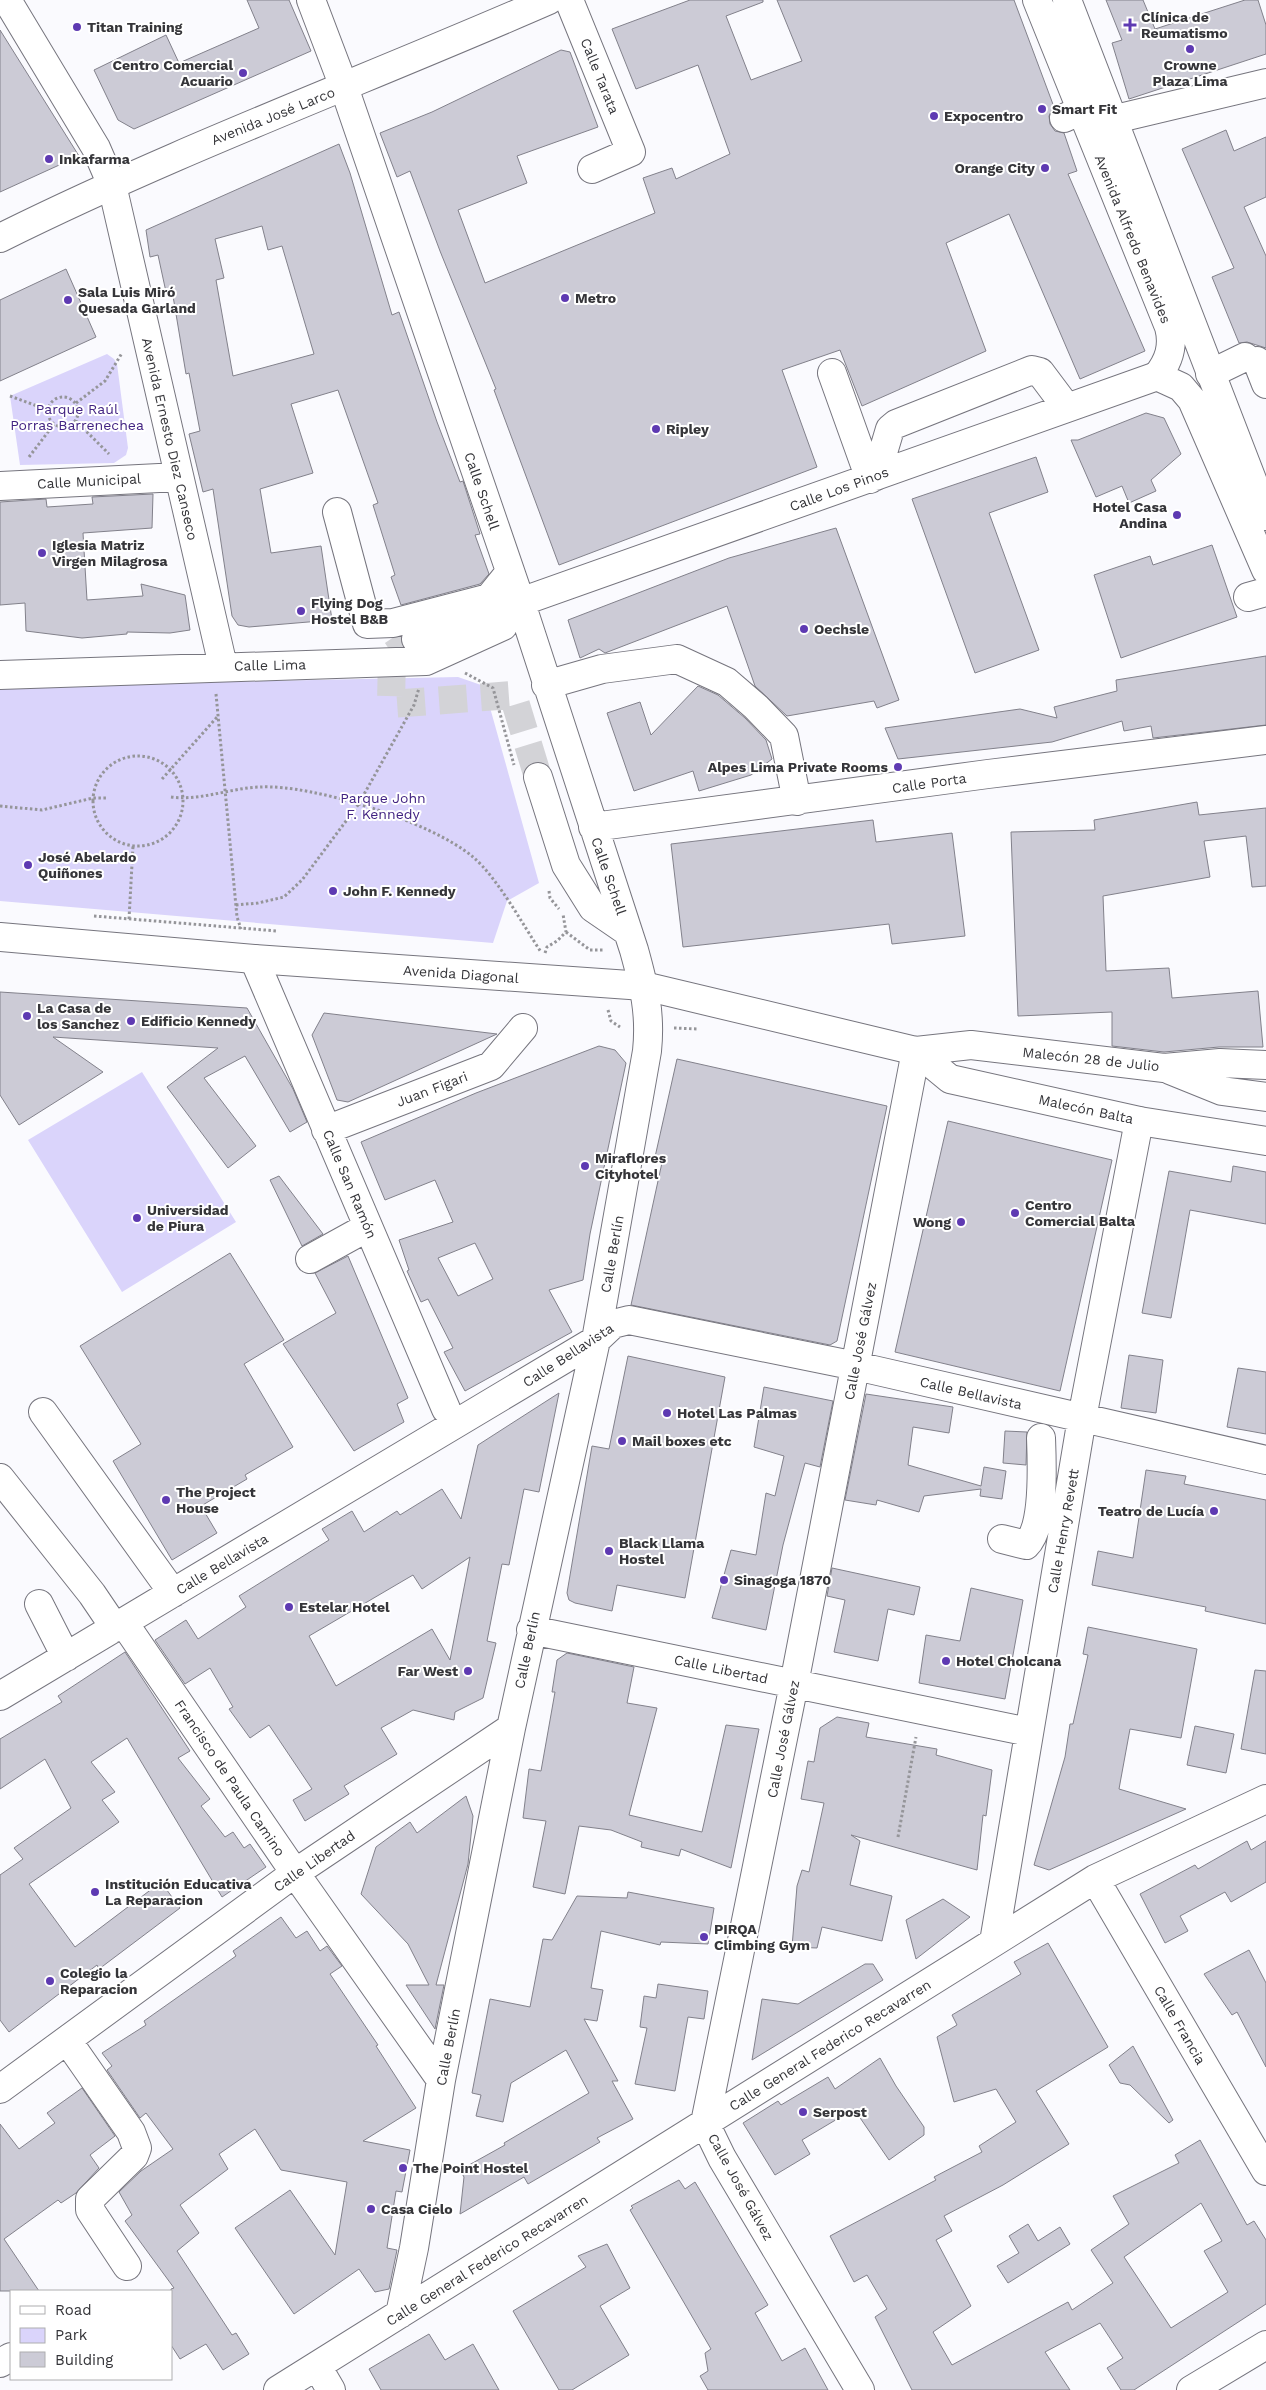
<svg xmlns="http://www.w3.org/2000/svg" width="1266" height="2390" font-family="'Work Sans',sans-serif">
<style>
.green{fill:#dad4fb}
.building{fill:#cccbd6;stroke:#82818b;fill-rule:evenodd}
.lines{fill:none;stroke-linecap:round;stroke-linejoin:round}
.minor-tunnel{stroke:#d3d3d7;stroke-width:28;stroke-dasharray:28 14;stroke-linecap:butt}
.minor-casing{stroke:#76757e;stroke-width:30}
.major-casing{stroke:#76757e;stroke-width:30}
.path{stroke:#959599;stroke-width:3;stroke-dasharray:2.5 2.5;stroke-linecap:butt}
.minor{stroke:#fff;stroke-width:28}
.major{stroke:#fff;stroke-width:28}
.poi-dot{fill:#5e3ab2;stroke:#fff;stroke-width:2}
.labels{text-anchor:middle;dominant-baseline:central;stroke-width:4;stroke-linejoin:round;paint-order:stroke}
.poi-label{font-size:14px;font-weight:bold;fill:#353539;stroke:#fff;text-anchor:start}
.street-label{font-size:14px;fill:#353539;stroke:#fff}
.park-label{font-size:14px;fill:#422382;stroke:#fff}
</style>
<rect width="100%" height="100%" fill="#fafafe"/>
<path class="green" d="M107,354l7,5 3,5 11,84 -2,7 -12,8 -94,2 -10,-69z
M458,677l26,9 55,197 -32,18 -14,42 -493,-42v-217l92,-3 123,1z
M142,1072l94,150 -114,70 -94,-152z"/>
<path class="building" d="M247,0h42l22,51 -177,78 -16,-9 -24,-50 72,-35 13,28 80,-35z
M690,0h73v2l-37,14 25,64 51,-19 -25,-61h237l40,107 -5,9 1,8 5,7 9,2 13,38 -9,3 77,177 -65,28 -71,-165 -63,29 40,108 -124,55 -22,-56 -58,20 35,97 -258,98 -65,-175 2,-1 -56,-138 -30,-80 -13,6 -17,-44 52,-21 129,-62 9,2 28,75 -81,29 10,27 -69,27 27,73 170,-70 -12,-35 29,-10 4,11 54,-25 -32,-89 -62,24 -24,-60z
M1106,0h37l12,29 90,-29h13l8,25v29l-137,45 -17,-56 10,-3z
M0,30l79,126 -79,36z
M1226,130l8,21 32,-14v60l-22,10 22,49v92l-19,-6 -8,1 -27,-66 22,-9 -52,-119z
M339,144l11,29 42,142 7,-3 38,110 23,60 3,-1 17,53 -5,1 14,39 -9,10 -79,21 -10,-28 4,-2 -22,-70 5,-2 -40,-113 -47,14 22,69 -53,16 11,64 50,-7 11,74 -83,7 -11,-2 -6,-9 -19,-127 -10,3 -14,-58 11,-3 -11,-58 -3,1 -14,-84 -6,2 -8,-37 -8,2 -4,-27zM262,226l6,24 14,-4 32,108 -81,22 -17,-96 8,-2 -9,-39z
M66,269l30,68 -96,44v-81z
M1146,413l18,5 17,36 -30,26 5,11 -27,12 -7,-17 -26,11 -25,-57h7z
M1036,457l12,35 -59,21 50,137 -64,23 -63,-174z
M153,494l-1,34 -69,5 4,67 56,-4 -2,-12 44,11 5,35 -20,3 -43,-1v2l-45,4 -56,-7 -1,-28 -25,2v-103l46,-3 1,8 46,-3 -1,-7z
M836,528l63,172 -22,8 -3,-7 -87,15 -32,-30 -28,-80 -122,47 -6,-4 -19,9 -12,-38 161,-62z
M1212,545l25,72 -116,41 -27,-83 56,-19 3,9z
M1266,656v69l-113,13 -2,-12 -27,5 -2,-10 -70,21 -154,17 -13,-31 135,-19 37,9 -3,-11 63,-16 -1,-11z
M698,686l20,9 27,23 21,22 6,19 -21,16 -52,16 -6,-20 -59,20 -27,-78 33,-11 11,33z
M1197,802l2,13 67,-7v78l-14,1 -6,-51 -42,5 6,36 -107,19 3,75 63,-3 3,30 86,-7 5,56h-44l-55,5 -52,-6v-34l-94,4 -7,-184 84,-2 -1,-10z
M873,820l3,22 76,-9 13,103 -73,8 -3,-20 -206,23 -12,-103z
M0,992l247,16 46,81 14,33 -17,10 -45,-76 -41,22 52,68 -28,22 -61,-81 51,-39 -165,-11 50,35 -84,53 -19,-30z
M324,1013l173,21 -149,68 -11,-2 -25,-65z
M599,1046l16,4 11,13 -36,171 -7,46 -34,10 23,42 -107,59 -21,-39 9,-4 -25,-49 -7,3 -14,-31 2,-1 -10,-30 54,-18 -18,-42 -50,20 -24,-58 115,-49zM475,1243l18,36 -35,17 -20,-38z
M677,1059l210,47 -50,235 -7,4 -199,-40 32,-147 -8,-1z
M948,1121l164,39 -52,231 -165,-39z
M1233,1166l33,6v52l-76,-14 -19,108 -29,-5 27,-142 62,11z
M279,1176l44,58 -21,12 -32,-66z
M230,1253l54,87 -40,24 49,83 -48,28 2,4 -46,27 16,27 -45,27 -59,-99 28,-17 -61,-98z
M348,1256l60,142 -11,6 7,18 -50,29 -71,-107 53,-31 -21,-40z
M1129,1355l34,5 -7,53 -35,-5z
M628,1356l97,21 -40,221 -68,-13 -5,26 -37,-8 -6,-3 -2,-7 25,-147 17,3z
M1238,1368l28,4v62l-39,-7z
M764,1387l69,14 -13,66 -15,-4 -22,82 -17,85 -54,-12 19,-68 25,5 10,-62 9,3 9,-40 -30,-9z
M559,1393l-20,99 -15,-3 -15,76 -7,-1 -15,77 9,2 -13,55 -28,14 -1,8 -41,-10 -32,18 16,26 -53,32 5,8 -44,27 -12,-21 19,-11 -43,-64 -19,13 -21,-29 4,-2 -23,-39 -25,16 -30,-44 31,-20 12,19 48,-32 -7,-11 90,-56 -7,-11 30,-18 12,21 33,-21 3,4 42,-26 19,30 17,-74zM470,1557l-20,103 -18,-31 -96,57 -27,-50 104,-61 9,14z
M866,1394l87,13 -4,26 -36,-6 -5,38 73,21 3,-19 22,4 -4,28 -22,-3 1,-7 -57,7 -5,16 -42,-12 -1,5 -31,-5z
M1005,1431l22,1 -1,33 -23,-2z
M1146,1470l40,6 -2,8 82,16v124l-61,-13 1,-4 -114,-22 6,-34 35,7z
M832,1568l88,19 -6,28 -26,-6 -10,52 -44,-9 11,-52 -18,-4z
M971,1588l52,12 -18,99 -86,-16 7,-48 34,6z
M1088,1627l109,22 -16,89 -51,-9 -11,60 67,20 -137,61 -15,-5 31,-108 5,-33h3l15,-69 -5,-1z
M125,1652l65,99 -12,7 32,41 -9,7 24,31 8,-5 11,16 6,-4 16,23 -44,30 -95,-159 -36,24 24,30 -13,8 17,22 -90,62 46,63 86,-65 19,26 -81,61 -2,-4 -88,67 -9,-12v-145l23,-16 -9,-11 57,-40 -26,-49 -45,30v-50l62,-37 -4,-6z
M567,1653l67,14 -7,36 30,5 -28,107 73,17 24,-107 33,4 -28,139 -50,-19 -2,7 -38,-9 1,-5 -31,-12 -32,-4 -14,68 -32,-7 13,-66 -23,-3 6,-49 12,2 14,-79h-3l5,-32z
M1255,1670l11,1v83l-25,-5z
M837,1717l32,6 -3,14 71,12 -1,6 56,15 -6,46 -3,-1 -6,55 -126,-35 9,6 -10,44 42,11 -10,45 -60,-14 -5,21 -25,-1 5,-61 5,-16 7,2 15,-69 -23,-4 7,-38 6,1 6,-34z
M1195,1726l39,8 -8,39 -39,-8z
M466,1796l7,20 -5,48 -32,121h8l-9,44 -29,-44h23l-21,-41 -47,-50 15,-47 34,-25 7,11z
M1247,1841l4,9 15,-9v41l-35,20 -6,-10 -45,24 8,15 -23,12 -25,-49 55,-29 3,4z
M628,1892l86,16 -6,36 -47,-2 -1,3 -59,-14 -10,57 12,2 -6,31 -13,-2 34,62h-6l21,38 -36,19 3,4 -72,42 -4,-7 -64,37 4,-37 -4,-7 45,-25 -1,-2 85,-50 -23,-43 -55,33 -8,39 -27,-6 5,-21 -9,-2 18,-94 40,8 13,-68 9,1 25,-44 50,2z
M943,1899l27,18 -54,42 -10,-39z
M281,1917l15,21 11,-7 13,20 7,-5 15,20 -12,8 48,71 -2,1 40,62 -53,33 47,9 -8,42 -6,-1 -9,57 10,2 -8,39 -14,3 -16,-23 -65,45 -59,-86 55,-38 45,65 12,-73 -66,-12 -26,-41 -36,25 9,15 -48,36 19,28 -22,18 55,84 4,-2 13,21 -26,16 -17,-26 -26,15 -9,-14v-56l3,-1 -49,-67 7,-6 -13,-23 22,-21 32,-22 -27,-36 -6,5 -33,-48 5,-4 -10,-13 44,-28 -2,-4 92,-65 -3,-5z
M1048,1943l60,104 -72,44 33,53 -66,41 -59,31 8,15 -16,9 35,66 -38,26 19,33 116,-63 4,8 41,-27 -22,-33 38,-26 -16,-28 66,-33 -4,-8 25,-15 47,85 7,-4 12,19v64l-132,86h-13l-14,-22 16,-10 -23,-35 -55,29 25,38h-158l-37,-73 12,-8 -20,-34 -13,7 -24,-46 106,-56 -2,-3 48,-25 -3,-6 37,-24 -20,-33 -42,13 -17,-65 20,-12 -5,-10 69,-41 -7,-12zM1201,2203l21,38 -18,10 24,41 -57,36 -47,-71z
M1249,1950l17,33v84l-29,-55 -5,3 -28,-41z
M865,1964h8l10,16 -131,80 10,-61 36,5z
M658,1984l50,7 -4,28 -16,-2 -13,74 -40,-7 12,-56 -7,-1 4,-31 12,2z
M1133,2046l40,74 -4,3 -39,-38 -10,-2 -11,-18z
M880,2058l16,28 28,41v8l-35,25 -35,-51 -52,31 8,14 -35,21 -32,-52 35,-22 3,4 47,-28 7,12z
M82,2088l33,48 -25,19 9,13 -23,25 -15,10 -3,-3 -54,39 35,52h-39v-167l19,25 36,-26 -8,-10z
M679,2180l6,9 10,-7 73,123 -13,8 27,48 23,-13 23,42h-120l-8,-14 8,-5 -3,-18 6,-4 -81,-139 3,-2 -2,-2z
M1028,2224l10,17 22,-14 10,17 -62,39 -11,-17 22,-13 -10,-17z
M607,2244l23,44 -30,18 29,49 -57,35h-13l-46,-79 73,-44 -8,-11z
M429,2334l16,26 28,-16 26,46h-118l-12,-21z"/>
<g class="lines">
<path class="minor-tunnel" d="M416,639l-24,16 -1,49 122,-9 25,82"/>
<g class="minor-casing">
<path id="minor" d="M7,0l89,148 16,37 111,481
M311,0l33,87 177,516 113,347c10,36 17,63 13,101l-51,289 -85,388 -70,352 -27,168 -14,66
M569,0l62,152 -39,17
M1064,118l18,-8
M1090,125l176,-42
M1257,361l9,23
M832,373l38,106
M1210,374l35,-17
M876,476l14,-47 6,-5 136,-54 8,2 27,36
M0,486l179,-9
M337,512l30,112 26,-1 96,-25 21,-26
M1248,597l18,-5
M416,639l741,-263
M0,675l426,-14 77,-35
M546,685l56,-16 75,-10 50,23 29,25 28,29 13,65
M538,777l28,88 27,43 35,24
M593,827l395,-53 278,-34
M254,959l192,450
M326,1130l165,-64 32,-38
M310,1259l58,-32
M43,1412l130,181
M0,1478l92,116 23,34
M1002,1539l24,6c19,-18 16,-81 15,-107
M39,1604l27,53
M124,1623l171,250 146,207
M531,1630l498,102
M0,1696l596,-356 17,-16 16,-4 227,46 410,94
M1095,1879l171,292
M994,1942l88,-524 57,-297
M67,2040l64,92 6,16 -3,8 -44,43v11l37,56
M0,2089l295,-216 216,-145
M0,2363l11,-6
M317,2366l14,24
M278,2390l817,-511 171,-80
M860,2390l-138,-232 -17,-35 89,-439 122,-633
M1191,2390l75,-45"/>
</g>
<g class="major-casing">
<path id="major" d="M1037,0l132,327c5,19 0,34 -12,49l24,11 11,13 74,170
M1067,0l199,516
M0,238c179,-89 366,-158 549,-238
M0,937l254,22 390,27 272,65 55,-6 193,23 56,-5 46,2
M916,1051l34,28 189,42 127,20
M1170,1070l52,21 44,6"/>
</g>
<path class="path" d="M10,396l38,14
M48 412a15 15 0 1 1 30 0a15 15 0 1 1-30 0Z
M76,403l29,-22 17,-28
M76,421l33,33
M29,457l25,-33
M465,673l28,15 21,77
M216,694l21,223 4,12
M93 801a45 45 0 1 1 90 0a45 45 0 1 1-90 0Z
M162,779l56,-63
M171,797c30,4 59,-9 89,-10 53,-3 172,35 213,70 24,20 50,68 68,95
M0,806l42,4 51,-12h13
M549,891l1,7 9,11
M236,905l22,-2 26,-6 18,-17 56,-75 56,-100 5,-17
M94,916l183,15
M129,919l4,-73
M566,932l24,18h14
M545,953l2,-6 10,-6 9,-9 -3,-18
M608,1010l3,11 9,6
M674,1028l24,1
M898,1837l18,-100"/>
<use href="#minor" class="minor"/>
<use href="#major" class="major"/>
</g>
<g class="poi-dot">
<path d="M1127.5 17.5h5v5h5v5h-5v5h-5v-5h-5v-5h5z"/>
<circle cx="77" cy="27" r="5"/>
<circle cx="1190" cy="49" r="5"/>
<circle cx="243" cy="73" r="5"/>
<circle cx="1042" cy="109" r="5"/>
<circle cx="934" cy="116" r="5"/>
<circle cx="49" cy="159" r="5"/>
<circle cx="1045" cy="168" r="5"/>
<circle cx="565" cy="298" r="5"/>
<circle cx="68" cy="300" r="5"/>
<circle cx="656" cy="429" r="5"/>
<circle cx="1177" cy="515" r="5"/>
<circle cx="42" cy="553" r="5"/>
<circle cx="301" cy="611" r="5"/>
<circle cx="804" cy="629" r="5"/>
<circle cx="898" cy="767" r="5"/>
<circle cx="28" cy="865" r="5"/>
<circle cx="333" cy="891" r="5"/>
<circle cx="27" cy="1016" r="5"/>
<circle cx="131" cy="1021" r="5"/>
<circle cx="585" cy="1166" r="5"/>
<circle cx="1015" cy="1213" r="5"/>
<circle cx="137" cy="1218" r="5"/>
<circle cx="961" cy="1222" r="5"/>
<circle cx="667" cy="1413" r="5"/>
<circle cx="622" cy="1441" r="5"/>
<circle cx="166" cy="1500" r="5"/>
<circle cx="1214" cy="1511" r="5"/>
<circle cx="609" cy="1551" r="5"/>
<circle cx="724" cy="1580" r="5"/>
<circle cx="289" cy="1607" r="5"/>
<circle cx="946" cy="1661" r="5"/>
<circle cx="468" cy="1671" r="5"/>
<circle cx="95" cy="1892" r="5"/>
<circle cx="704" cy="1937" r="5"/>
<circle cx="50" cy="1981" r="5"/>
<circle cx="803" cy="2112" r="5"/>
<circle cx="403" cy="2168" r="5"/>
<circle cx="371" cy="2209" r="5"/>
</g>
<g class="labels">
<g class="poi-label">
<text x="1141" y="17">Clínica de<tspan x="1141" dy="16">Reumatismo</tspan></text>
<text x="87" y="27">Titan Training</text>
<text x="233" y="65" text-anchor="end">Centro Comercial<tspan x="233" dy="16">Acuario</tspan></text>
<text x="1190" y="65" text-anchor="middle">Crowne<tspan x="1190" dy="16">Plaza Lima</tspan></text>
<text x="1052" y="109">Smart Fit</text>
<text x="944" y="116">Expocentro</text>
<text x="59" y="159">Inkafarma</text>
<text x="1035" y="168" text-anchor="end">Orange City</text>
<text x="78" y="292">Sala Luis Miró<tspan x="78" dy="16">Quesada Garland</tspan></text>
<text x="575" y="298">Metro</text>
<text x="666" y="429">Ripley</text>
<text x="1167" y="507" text-anchor="end">Hotel Casa<tspan x="1167" dy="16">Andina</tspan></text>
<text x="52" y="545">Iglesia Matriz<tspan x="52" dy="16">Virgen Milagrosa</tspan></text>
<text x="311" y="603">Flying Dog<tspan x="311" dy="16">Hostel B&amp;B</tspan></text>
<text x="814" y="629">Oechsle</text>
<text x="888" y="767" text-anchor="end">Alpes Lima Private Rooms</text>
<text x="38" y="857">José Abelardo<tspan x="38" dy="16">Quiñones</tspan></text>
<text x="343" y="891">John F. Kennedy</text>
<text x="37" y="1008">La Casa de<tspan x="37" dy="16">los Sanchez</tspan></text>
<text x="141" y="1021">Edificio Kennedy</text>
<text x="595" y="1158">Miraflores<tspan x="595" dy="16">Cityhotel</tspan></text>
<text x="1025" y="1205">Centro<tspan x="1025" dy="16">Comercial Balta</tspan></text>
<text x="147" y="1210">Universidad<tspan x="147" dy="16">de Piura</tspan></text>
<text x="951" y="1222" text-anchor="end">Wong</text>
<text x="677" y="1413">Hotel Las Palmas</text>
<text x="632" y="1441">Mail boxes etc</text>
<text x="176" y="1492">The Project<tspan x="176" dy="16">House</tspan></text>
<text x="1204" y="1511" text-anchor="end">Teatro de Lucía</text>
<text x="619" y="1543">Black Llama<tspan x="619" dy="16">Hostel</tspan></text>
<text x="734" y="1580">Sinagoga 1870</text>
<text x="299" y="1607">Estelar Hotel</text>
<text x="956" y="1661">Hotel Cholcana</text>
<text x="458" y="1671" text-anchor="end">Far West</text>
<text x="105" y="1884">Institución Educativa<tspan x="105" dy="16">La Reparacion</tspan></text>
<text x="714" y="1929">PIRQA<tspan x="714" dy="16">Climbing Gym</tspan></text>
<text x="60" y="1973">Colegio la<tspan x="60" dy="16">Reparacion</tspan></text>
<text x="813" y="2112">Serpost</text>
<text x="413" y="2168">The Point Hostel</text>
<text x="381" y="2209">Casa Cielo</text>
</g>
<g class="street-label">
<text transform="translate(600 76) rotate(68)">Calle Tarata</text>
<text transform="translate(273 116) rotate(-22)">Avenida José Larco</text>
<text transform="translate(1133 239) rotate(68)">Avenida Alfredo Benavides</text>
<text transform="translate(170 439) rotate(77)">Avenida Ernesto Diez Canseco</text>
<text transform="translate(89 481) rotate(-3)">Calle Municipal</text>
<text transform="translate(839 489) rotate(-20)">Calle Los Pinos</text>
<text transform="translate(482 491) rotate(71)">Calle Schell</text>
<text transform="translate(270 665) rotate(-1)">Calle Lima</text>
<text transform="translate(929 783) rotate(-8)">Calle Porta</text>
<text transform="translate(609 876) rotate(71)">Calle Schell</text>
<text transform="translate(461 974) rotate(4)">Avenida Diagonal</text>
<text transform="translate(1091 1059) rotate(6)">Malecón 28 de Julio</text>
<text transform="translate(432 1089) rotate(-21)">Juan Figari</text>
<text transform="translate(1086 1109) rotate(12)">Malecón Balta</text>
<text transform="translate(350 1184) rotate(67)">Calle San Ramón</text>
<text transform="translate(612 1254) rotate(-80)">Calle Berlín</text>
<text transform="translate(860 1341) rotate(-79)">Calle José Gálvez</text>
<text transform="translate(568 1355) rotate(-33)">Calle Bellavista</text>
<text transform="translate(971 1393) rotate(13)">Calle Bellavista</text>
<text transform="translate(1063 1531) rotate(-80)">Calle Henry Revett</text>
<text transform="translate(222 1564) rotate(-31)">Calle Bellavista</text>
<text transform="translate(527 1650) rotate(-78)">Calle Berlín</text>
<text transform="translate(721 1669) rotate(12)">Calle Libertad</text>
<text transform="translate(783 1739) rotate(-79)">Calle José Gálvez</text>
<text transform="translate(230 1778) rotate(56)">Francisco de Paula Camino</text>
<text transform="translate(314 1861) rotate(-35)">Calle Libertad</text>
<text transform="translate(1180 2025) rotate(60)">Calle Francia</text>
<text transform="translate(830 2045) rotate(-32)">Calle General Federico Recavarren</text>
<text transform="translate(448 2047) rotate(-79)">Calle Berlín</text>
<text transform="translate(741 2187) rotate(61)">Calle José Gálvez</text>
<text transform="translate(487 2260) rotate(-32)">Calle General Federico Recavarren</text>
</g>
<g class="park-label">
<text x="77" y="409">Parque Raúl<tspan x="77" dy="16">Porras Barrenechea</tspan></text>
<text x="383" y="798">Parque John<tspan x="383" dy="16">F. Kennedy</tspan></text>
</g>
</g>
<rect x="10" y="2290" width="162" height="90" fill="#ffffff" stroke="#aeaeb0"/>
<rect x="20" y="2306" width="25" height="8" fill="#ffffff" stroke="#aeaeb0"/>
<text x="55" y="2315" font-size="15" fill="#353539">Road</text>
<rect x="20" y="2328" width="25" height="15" fill="#dad4fb" stroke="#aeaeb0"/>
<text x="55" y="2340" font-size="15" fill="#353539">Park</text>
<rect x="20" y="2352" width="25" height="15" fill="#cccbd6" stroke="#aeaeb0"/>
<text x="55" y="2365" font-size="15" fill="#353539">Building</text>
</svg>
